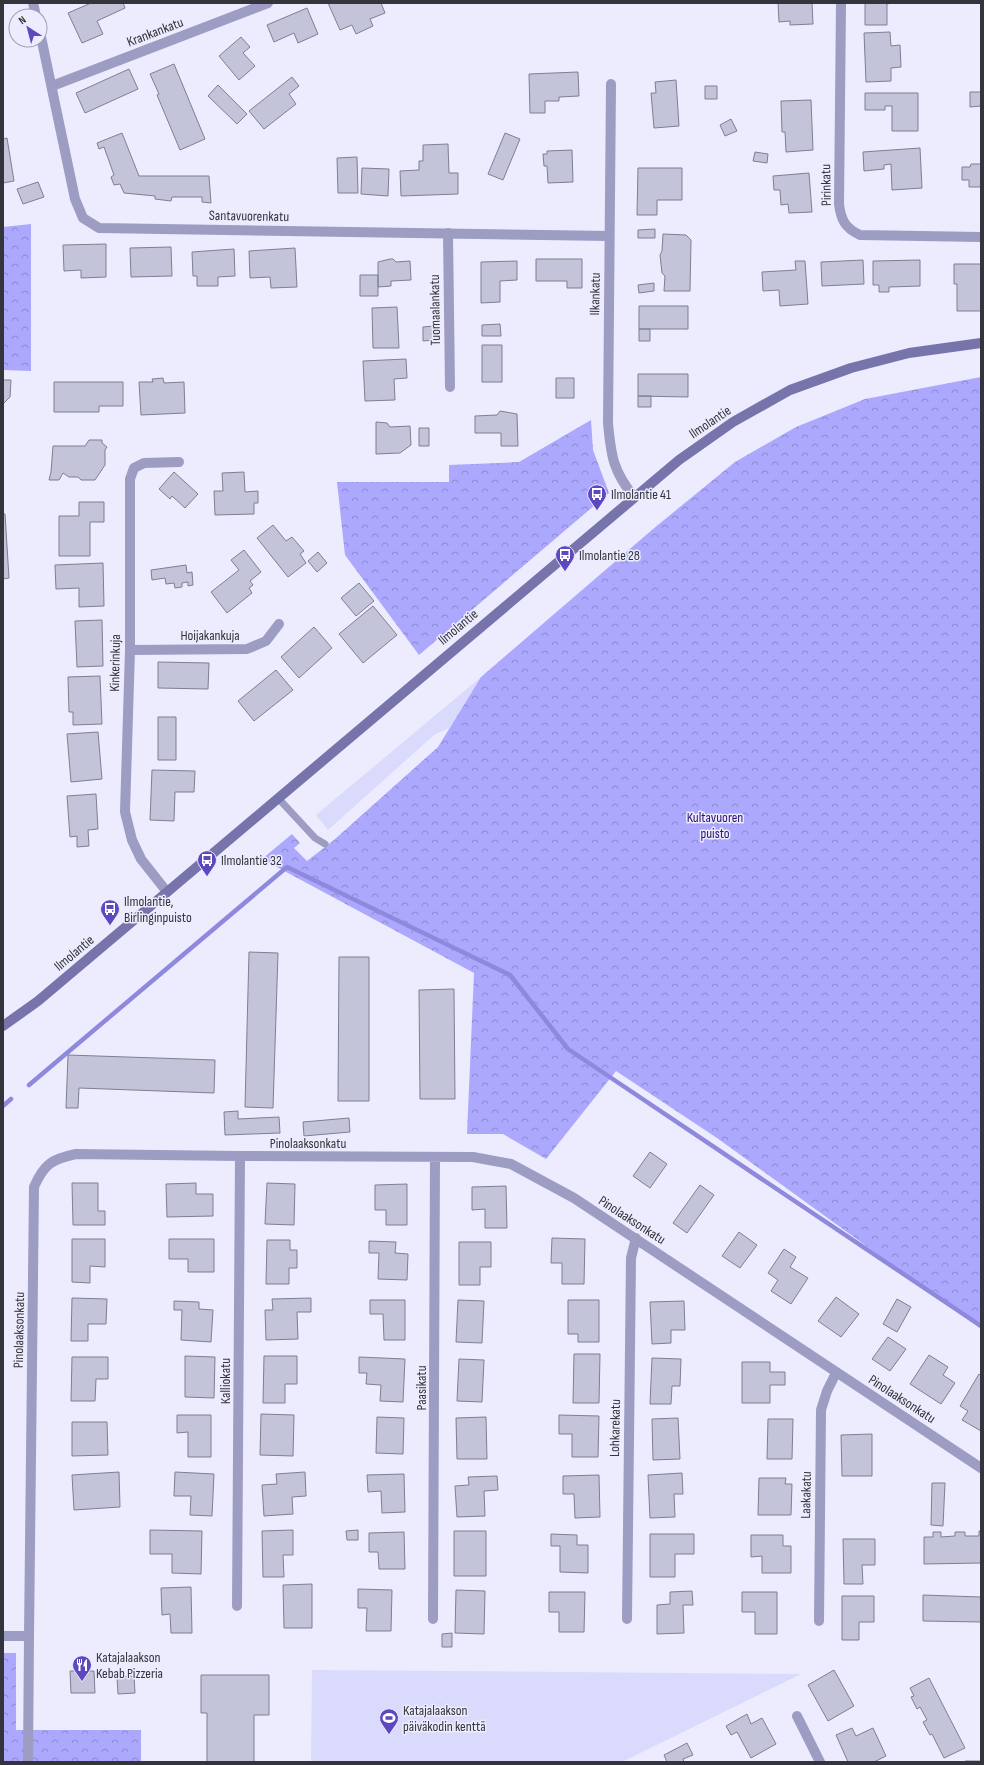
<svg xmlns="http://www.w3.org/2000/svg" width="984" height="1765" font-family="'Sofia Sans Condensed',sans-serif">
<style>
.green{fill:#dadafc}
.forest{fill:url(#forest-crowns)}
.lines{fill:none;stroke-linecap:round;stroke-linejoin:round}
.stream{stroke:#8e89dd;stroke-width:4.5}
.building{fill:#c3c3d9;stroke:#7f7f93}
.lane{stroke:#9d9cc2;stroke-width:7}
.street{stroke:#9d9cc2;stroke-width:10}
.secondary{stroke:#7674ab;stroke-width:10}
.labels{text-anchor:middle;dominant-baseline:central;stroke-width:3;stroke-linejoin:round;paint-order:stroke}
.street-label{font-size:14px;fill:#34343c;stroke:#ececfe}
.poi-label{font-size:14px;fill:#34343c;stroke:#ececfe;text-anchor:start}
.park-label{font-size:14px;fill:#2c0e72;stroke:#ececfe}
</style>
<defs>
<pattern id="forest-crowns" width="20" height="18" patternUnits="userSpaceOnUse"><rect width="20" height="18" fill="#aca8fe"/><path d="M2 6a3 3 0 1 1 6 0M12 15a3 3 0 1 1 6 0" fill="none" stroke="#8d8acf"/></pattern>
</defs>
<rect width="100%" height="100%" fill="#ececfe"/>
<path class="green" d="M481,677l-32,51 -15,7 -106,95 -12,-15z
M312,1670l489,4 -179,88h-311z"/>
<path class="forest" d="M31,224v147l-28,-1v-143z
M981,377v952l-264,-191 -101,-67 -70,88 -43,-25h-36l7,-161 -212,-114 30,-25 8,9 -6,5 13,13 27,-21 104,-93 43,-70 172,-148 82,-67 61,-35 69,-28z
M591,420l2,30 16,43 -190,162 -74,-100 -8,-73h112v-17l70,-3z
M3,1653h13v77h125v32h-138z"/>
<g class="lines">
<path class="stream" d="M29,1085l258,-218 223,108 58,74 413,277
M3,1106l8,-7"/>
</g>
<path class="building" d="M91,3h32l2,5 -28,13 6,13 -21,9 -14,-30z
M328,3h53l4,10 -15,6 3,7 -17,8 -4,-9 -12,5z
M778,3h34l1,21 -23,1v-4l-11,1z
M865,3h27l-5,1v21h-22z
M307,8l11,26 -20,9 -4,-10 -20,9 -7,-17z
M890,32l1,14 9,-1 1,22 -10,1v13l-25,1 -2,-49z
M241,37l9,10 -7,6 12,13 -16,14 -20,-24z
M174,64l31,75 -25,11 -23,-55 2,-1 -9,-20z
M129,69l9,20 -53,24 -9,-20z
M578,72l1,24 -20,1v4h-14v12h-15l-1,-39z
M292,77l7,9 -10,8 7,10 -32,25 -15,-18z
M676,80l3,46 -25,2 -3,-35h5l-1,-11z
M218,85l29,29 -10,10 -29,-28z
M705,86h12v13h-12z
M970,92h11v14l-11,1z
M865,93h53v38h-26v-25h-7v4h-20z
M811,100l2,50 -27,2 -1,-20h-3l-1,-31z
M731,119l6,12 -12,5 -5,-11z
M122,133l17,43h70l2,27 -9,-1v-5h-30l-1,4 -16,-2v-3l-31,-3 -4,-9 -6,1 -3,-8 3,-2 -10,-28 -5,2 -2,-6z
M505,133l15,6 -17,41 -15,-6z
M7,138l7,43 -11,2v-44z
M448,144l1,29h9v21l-57,2 -1,-25 19,-1v-9h4v-16z
M920,148l2,40 -30,2 -1,-26 -7,1v4l-20,2 -1,-19z
M572,150l1,32 -25,1 -1,-17h-3l-1,-12h4v-3z
M755,152l13,2 -1,9 -14,-2z
M357,157l1,36h-20l-1,-35z
M971,164h10v23h-12v-7h-7v-13h8z
M362,168l27,1 -1,27 -27,-2z
M638,168h44v32h-25v15h-20z
M809,173l3,39 -23,1 -1,-9 -7,1 -1,-15h-6l-1,-14z
M38,182l6,15 -21,7 -6,-15z
M655,229v9h-17v-8z
M663,234l23,1 5,5 -1,51h-26l1,-15 -3,-3 -2,-18 2,-4z
M106,244v33l-25,1v-8l-17,1 -1,-26z
M171,247l1,29 -41,1 -1,-29z
M295,248l2,39 -26,1 -1,-11 -20,1 -1,-27z
M234,249l1,27 -17,1v9h-21v-10h-4l-1,-24z
M390,259h3l3,3 14,-1 1,19 -20,1v5l-13,1v-25z
M536,259h46v29h-15v-7h-31z
M863,260l1,24 -42,2 -1,-24z
M920,260v26l-31,1v5h-10v-7h-6v-24z
M517,261v19l-17,1v21l-19,1v-41z
M795,261h10l3,43 -28,2 -1,-16 -16,1 -1,-19 34,-2z
M954,264h27v47h-24v-27h-3z
M360,275h18v21h-18z
M654,283v8l-15,2 -1,-8z
M639,306h49v23h-49z
M397,307l2,41h-26l-1,-40z
M500,324l1,12h-19v-11z
M434,326l1,14 -12,1v-14z
M639,329h11v12h-11z
M482,345h20v37h-20z
M406,359l1,19 -13,1 1,21 -30,1 -2,-40z
M638,374h50v23l-50,-1z
M163,378l1,5 20,-1 1,31 -44,2 -2,-33h14l-1,-3z
M556,378h18v20h-18z
M3,380h8l-1,17 -7,7z
M54,382h69v24h-24v6h-45z
M638,396h13v11h-13z
M500,411l17,3 1,32h-17v-13h-26v-17l22,-1z
M376,422l11,1 3,4 20,-1 1,19 -11,8 -24,1z
M419,428h10v18h-10z
M89,440h13v3l5,4 -2,3v15l-10,15h-14l-3,-3h-9l-6,-4 -4,7h-10l2,-8 2,-26h32z
M174,472l24,22 -13,14 -13,-12 -2,3 -11,-10z
M244,472l1,20 13,-1v12h-4v11l-39,1 -1,-24h9l-1,-18z
M79,502h25v20h-14v34h-31v-40h20z
M3,514h2l4,64 -6,1z
M273,525l13,16 6,-4 12,14 -4,3 6,9 -18,14 -31,-39z
M244,550l17,22 -11,9 3,4 -4,3 3,5 -25,20 -16,-21 28,-22 -8,-10z
M318,552l9,11 -10,9 -9,-11z
M103,563l1,43 -25,1v-19l-23,1 -1,-24z
M186,565l1,8 5,-1 1,13 -5,1v-4l-6,1v4l-7,1 -1,-5 -8,1 -1,-6 -13,2 -1,-10z
M359,583l15,18 -18,15 -15,-18z
M373,606l24,29 -34,28 -24,-29z
M102,620l1,46 -26,1 -2,-46z
M314,627l18,21 -33,30 -18,-21z
M158,662l51,1 -1,26 -50,-1z
M276,670l17,20 -39,31 -16,-20z
M100,676l2,48 -29,1v-13h-4l-1,-35z
M158,717h18v43h-18z
M98,732l4,47 -31,3 -4,-48z
M152,770l43,1 -1,21h-19l-1,29 -24,-1z
M96,794l2,35 -10,1 1,16 -12,1v-11l-7,1 -3,-41z
M249,952l29,1 -5,155 -28,-1z
M339,957h30v144h-31z
M454,989l1,110h-35l-1,-109z
M68,1055l147,5 -1,33 -135,-5 -1,20h-12z
M238,1111v8l41,-2 1,16 -55,2 -1,-23z
M349,1118l1,14 -46,4 -1,-14z
M650,1152l17,12 -17,24 -17,-12z
M72,1183h26v28h7v14h-32z
M196,1183v11h17v22l-46,1 -1,-33z
M267,1183l28,1 -1,41 -29,-1z
M407,1184v41h-21v-15h-11v-25z
M700,1185l14,10 -27,38 -14,-10z
M506,1186l1,42h-22v-19l-13,1v-23z
M739,1232l18,13 -17,23 -18,-12z
M552,1238l33,1 -1,45h-22v-21h-11z
M72,1239h33v28l-15,-1v17l-18,-1z
M169,1239h45v33h-26v-13h-19z
M267,1240h23v10h7v18h-8v16h-23z
M369,1241l27,1 -1,11 13,1 -1,26 -29,-1 1,-26h-10z
M459,1242h32v25h-11v18h-21z
M784,1249l12,8 -6,10 18,11 -17,26 -20,-13 7,-11 -10,-7z
M836,1297l23,17 -18,23 -23,-16z
M72,1298l35,1 -1,25h-18v17h-17z
M311,1298v14h-14l1,27 -32,1 -1,-30h8l-1,-11z
M897,1299l14,8 -14,25 -14,-8z
M370,1300h35v40h-21l-1,-26h-13z
M458,1300l26,1 -2,42 -26,-1z
M568,1300h31v42h-21v-8h-10z
M174,1301l25,1v7l14,1 -2,32 -30,-2 1,-30h-8z
M684,1301l1,29h-14v13l-19,1 -2,-42z
M888,1337l18,12 -16,22 -18,-12z
M574,1354h26l-1,49h-26z
M929,1355l19,12 -5,8 12,8 -14,21 -31,-20z
M185,1356l30,1 -1,41 -29,-1z
M264,1356h33v28h-12v19h-22z
M72,1357h36v22h-12l-1,22h-24z
M359,1357l46,2 -2,43 -23,-1 1,-16 -15,-1 1,-11h-8z
M652,1358l29,1 -1,27h-8l-1,18h-21z
M459,1359l25,1 -2,42 -25,-1z
M742,1362h28v10h15v13h-15v18h-28z
M979,1374l2,2v55l-19,-11 6,-9 -8,-5z
M261,1414l33,1 -1,41 -33,-1z
M177,1415h34v42h-23v-25l-11,1z
M559,1415l40,1 -1,41h-26v-23h-13z
M377,1417l27,1 -1,36 -27,-1z
M486,1417l1,42h-30l-1,-41z
M678,1418l2,41 -27,1 -1,-41z
M768,1419h25l-1,40h-25z
M72,1422h35l1,33 -36,1z
M872,1434v42h-30l-1,-41z
M119,1472l1,35 -46,3 -2,-35z
M175,1472l39,2 -2,42 -22,-1 1,-19h-17z
M305,1472l1,24 -14,1 1,17 -29,2 -2,-31 15,-1 -1,-10z
M682,1473l1,21h-9l1,23 -25,1 -2,-43z
M404,1474l1,38 -23,1 -1,-22 -13,1 -1,-17z
M599,1475l1,42 -25,1 -1,-24h-11v-18z
M497,1476l1,14 -14,1 1,25 -28,1 -2,-31 14,-1 -1,-8z
M759,1478h27l-1,6h7l-1,31h-33z
M932,1483h13l-2,43 -12,-1z
M150,1530l52,1 -1,43 -29,-1v-19h-22z
M293,1530v25h-10l1,22h-21l-1,-46z
M358,1530v10h-11l-1,-9z
M454,1531h32v45h-32z
M979,1531h2v32l-57,1v-27h9v-5h8v5l14,-1v-4h10v4h14z
M404,1532l1,37h-26l-1,-17h-9v-19z
M551,1534l26,1v10h11v28l-28,-1v-26h-9z
M650,1534h44v20h-19v23h-25z
M751,1535h32v11h8v27h-29v-17l-11,1z
M843,1539h32v26h-13l1,19h-19z
M312,1584v44h-28l-1,-43z
M191,1587l1,46h-21l-1,-19 -8,1 -1,-27z
M358,1589l34,1 -1,41h-25l1,-23h-9z
M456,1590l29,1 -1,43 -29,-1z
M692,1591l1,14h-10l1,28 -27,1v-29l13,-1v-12z
M549,1592h36l-1,40h-25v-20h-10z
M742,1592h35v42h-22v-22h-13z
M923,1595l58,2v25l-58,-1z
M842,1596h32v26h-15v18h-17z
M452,1633v14h-10v-13z
M834,1670l20,36 -26,15 -20,-36z
M70,1671h24l1,22h-24z
M201,1675h68v40h-15v47h-47v-49h-6z
M134,1676l1,17 -17,1 -1,-17z
M929,1678l36,70 -21,10 -12,-24 -2,1 -7,-13 4,-2 -7,-13 -3,2 -6,-12 3,-1 -4,-8z
M747,1714l4,10 11,-6 14,26 -25,14 -14,-26 -6,3 -5,-9z
M852,1728l4,8 17,-8 13,28 -12,6h-26l-12,-27z
M687,1743l6,12 -10,4 1,3h-17l-3,-7z
M965,1761h16v1h-16z"/>
<g class="lines">
<path class="lane" d="M278,798l37,40 10,6"/>
<path class="street" d="M33,3l3,13
M841,3l-2,201c2,16 6,24 21,31l121,2
M40,32l35,167 8,19 16,10 510,8
M611,84l-3,339c3,33 5,48 26,74
M52,86l216,-83
M448,233l2,154
M130,650l117,-1 19,-8 13,-17
M167,892l-26,-33 -9,-19 -7,-28 5,-162v-171l4,-11 10,-5 35,-1
M237,1606l3,-450
M433,1619l2,-462
M627,1619l4,-361 5,-20
M819,1621l2,-211 6,-19 9,-18
M3,1636h26l5,-449c10,-23 18,-28 42,-33l164,2 233,1 38,7 63,34 407,270
M797,1716l23,46
M28,1762l1,-126"/>
<path class="secondary" d="M3,1026l35,-25 641,-541 54,-38 57,-32 61,-22 58,-15 72,-10"/>
</g>
<defs>
<g id="bus-pin" transform="scale(1)"><path d="M0 17L-7.5 6A9.5 9.5 0 1 1 7.5 6Z" fill="#5d48c0" stroke="#ececfe"/><path d="M-5-6H5V4H4V6H2V4H-2V6H-4V4H-5ZM-3.5-4V0h7V-4ZM-3.5 1.2v1.5H-2V1.2ZM2 1.2v1.5H3.5V1.2Z" fill="#fff"/></g>
<g id="restaurant-pin" transform="scale(1)"><path d="M0 17L-7.5 6A9.5 9.5 0 1 1 7.5 6Z" fill="#5d48c0" stroke="#ececfe"/><path d="M-5-6h1v4h1v-4h1v4h1v-4h1v5L-1.5 .5V6h-2V.5L-5-1ZM5-6V6H3V1.5H1.5Q1.5-4 5-6Z" fill="#fff"/></g>
<g id="stadium-pin" transform="scale(1)"><path d="M0 17L-7.5 6A9.5 9.5 0 1 1 7.5 6Z" fill="#5d48c0" stroke="#ececfe"/><path d="M0-5a6.5 5 0 1 0 0 10a6.5 5 0 1 0 0-10ZM-3.5-1.8h7v3.6h-7Z" fill="#fff"/></g>
</defs>
<g fill-rule="evenodd">
<use href="#bus-pin" x="597" y="494"/>
<use href="#bus-pin" x="565" y="555"/>
<use href="#bus-pin" x="207" y="860"/>
<use href="#bus-pin" x="110" y="909"/>
<use href="#restaurant-pin" x="82" y="1665"/>
<use href="#stadium-pin" x="389" y="1718"/>
</g>
<g class="labels">
<g class="street-label">
<text transform="translate(155 32) rotate(-21)">Krankankatu</text>
<text transform="translate(826 185) rotate(-91)">Pirinkatu</text>
<text transform="translate(249 216) rotate(1)">Santavuorenkatu</text>
<text transform="translate(595 294) rotate(-89)">Ilkankatu</text>
<text transform="translate(435 310) rotate(-91)">Tuomaalankatu</text>
<text transform="translate(710 422) rotate(-34)">Ilmolantie</text>
<text transform="translate(458 627) rotate(-40)">Ilmolantie</text>
<text x="210" y="635">Hoijakankuja</text>
<text transform="translate(115 663) rotate(-89)">Kinkerinkuja</text>
<text transform="translate(74 953) rotate(-40)">Ilmolantie</text>
<text x="308" y="1143">Pinolaaksonkatu</text>
<text transform="translate(632 1220) rotate(33)">Pinolaaksonkatu</text>
<text transform="translate(19 1330) rotate(-89)">Pinolaaksonkatu</text>
<text transform="translate(225 1381) rotate(-90)">Kalliokatu</text>
<text transform="translate(421 1388) rotate(-90)">Paasikatu</text>
<text transform="translate(902 1399) rotate(33)">Pinolaaksonkatu</text>
<text transform="translate(615 1428) rotate(-89)">Lohkarekatu</text>
<text transform="translate(806 1495) rotate(-89)">Laakakatu</text>
</g>
<g class="poi-label">
<text x="611" y="494">Ilmolantie 41</text>
<text x="579" y="555">Ilmolantie 28</text>
<text x="221" y="860">Ilmolantie 32</text>
<text x="124" y="901">Ilmolantie,<tspan x="124" dy="16">Birlinginpuisto</tspan></text>
<text x="96" y="1657">Katajalaakson<tspan x="96" dy="16">Kebab Pizzeria</tspan></text>
<text x="403" y="1710">Katajalaakson<tspan x="403" dy="16">päiväkodin kenttä</tspan></text>
</g>
<g class="park-label">
<text x="715" y="817">Kultavuoren<tspan x="715" dy="16">puisto</tspan></text>
</g>
</g>
<rect width="984" height="1765" fill="none" stroke="#34343c" stroke-width="8"/>
<g transform="translate(28 28) rotate(324)"><circle r="19" fill="#ececfe" stroke="#a2a2b0"/>
<path d="M0-3L7 15L0 10L-7 15Z" fill="#5d48c0"/>
<text y="-6" font-size="11" font-weight="bold" text-anchor="middle" fill="#34343c">N</text>
</g>
</svg>
